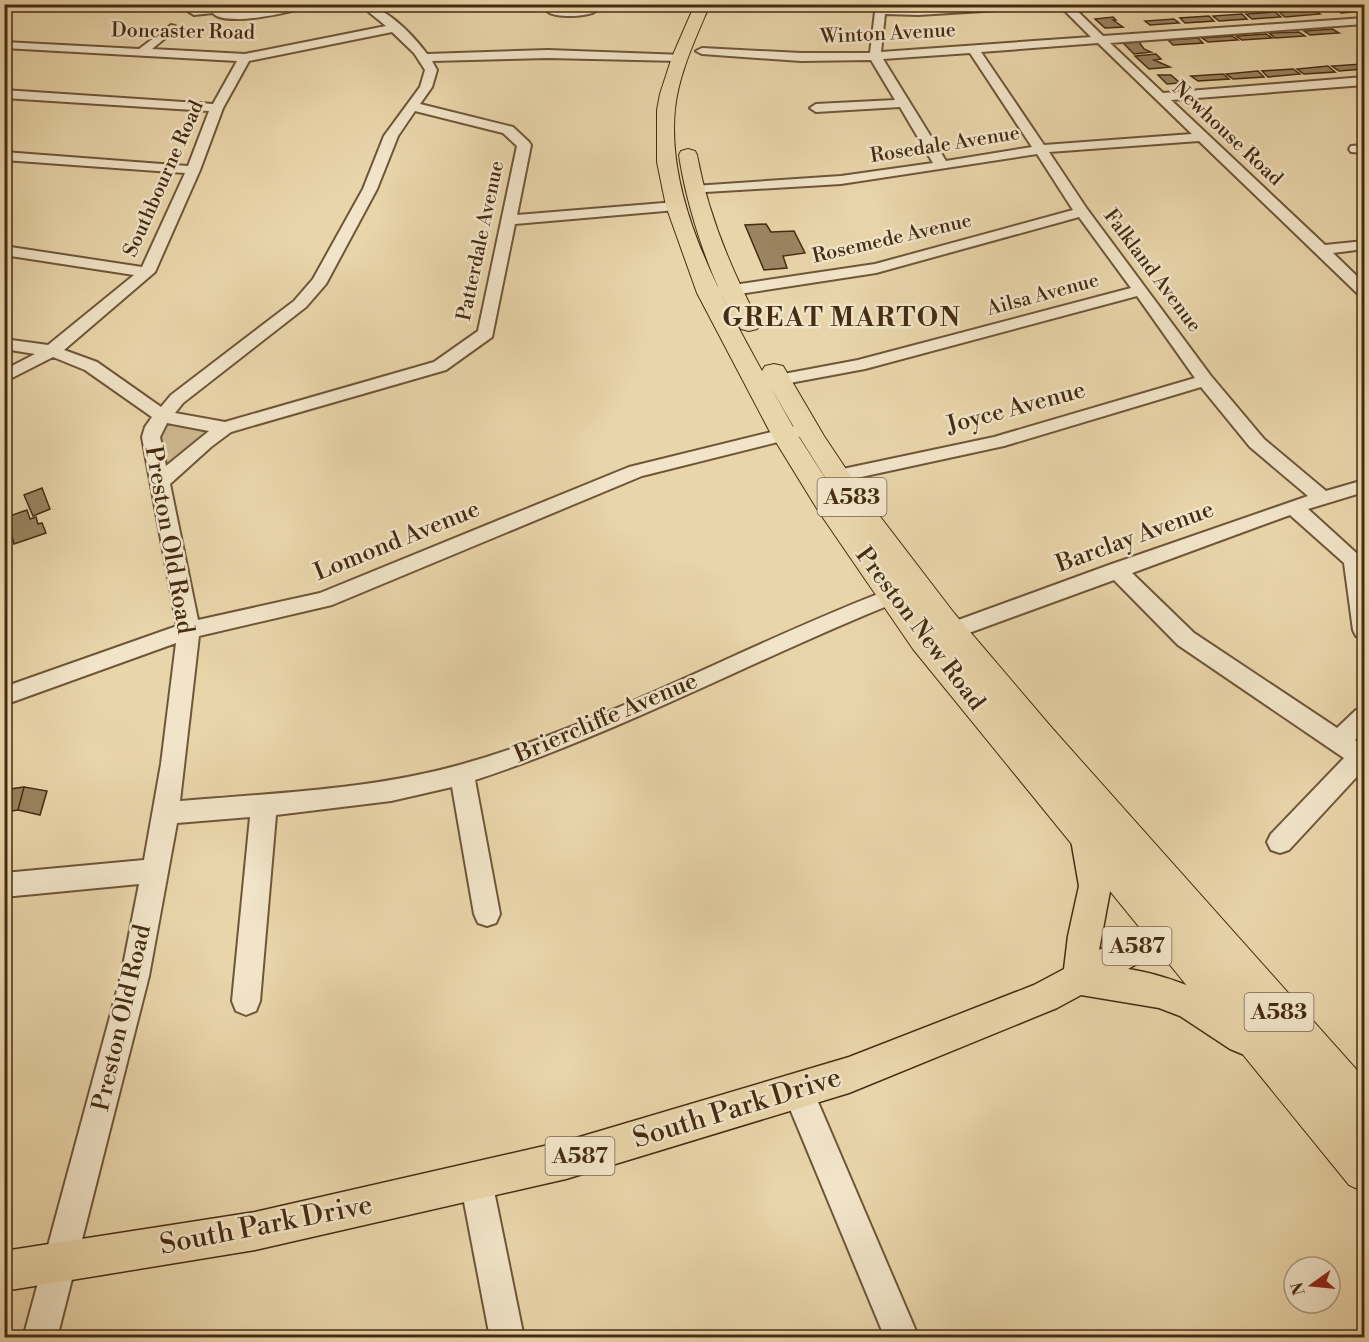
<svg xmlns="http://www.w3.org/2000/svg" width="1369" height="1342" font-family="'Libre Bodoni',serif">
<style>
.green{fill:#cdb890;stroke:#8a7251;stroke-width:1.5}
.building{fill:#9b8461;stroke:#462c12;stroke-width:1.5}
.lines{fill:none;stroke-linecap:round;stroke-linejoin:round}
.minor-casing{stroke:#6f5638;stroke-width:4}
.major-casing{stroke:#462c12;stroke-width:3}
.highway-casing{stroke:#462c12;stroke-width:2}
.minor{fill:#f1e4c8;fill-rule:evenodd}
.major{fill:#e9d5aa;fill-rule:evenodd}
.highway{fill:#e9d5aa;fill-rule:evenodd}
.labels{text-anchor:middle;dominant-baseline:central;stroke-width:5;stroke-linejoin:round;paint-order:stroke}
.far-street-label{font-size:20px;fill:#462c12;stroke:#f1e4c8}
.shield{fill:#f1e4c8;stroke:#796349;stroke-width:1.5}
.shield-label{font-size:22px;font-weight:bold;fill:#462c12}
.street-label{font-size:24px;fill:#462c12;stroke:#f1e4c8}
.far-district-label{font-size:26px;font-weight:bold;letter-spacing:1.5px;fill:#462c12;stroke:#f1e4c8}
.near-street-label{font-size:28px;fill:#462c12;stroke:#f1e4c8}
</style>
<rect width="100%" height="100%" fill="#e9d5aa"/>
<filter id="stains"><feTurbulence type="fractalNoise" baseFrequency=".00333" numOctaves="4"/><feColorMatrix values="0 0 0 0 .2 0 0 0 0 .09 0 0 0 0 .02 0 0 0 .5 -.17"/></filter>
<radialGradient id="worn" r=".72"><stop offset=".6" stop-color="#630" stop-opacity="0"/><stop offset="1" stop-color="#630" stop-opacity=".3"/></radialGradient>
<path class="green" d="M164,423l24,3 21,7 -44,36c-9,-12 -8,-33 -1,-46z"/>
<path class="building" d="M1330,4h12l11,8 -12,1z
M1314,10l6,4 -35,3 -6,-5z
M1275,12l6,5 -29,2 -6,-5z
M1242,14l5,5 -28,2 -6,-5z
M1209,16l5,5 -29,2 -5,-5z
M1113,17l3,3h-3l10,7 -18,1 -10,-9z
M1174,19l5,4 -29,2 -5,-4z
M1332,29l7,4 -29,2 -6,-4z
M1299,32l6,4 -30,2 -6,-5z
M1266,34l6,4 -30,2 -6,-4z
M1232,36l6,4 -30,2 -6,-4z
M1198,38l5,5 -30,2 -5,-5z
M1139,42l5,7 7,3 -17,2 -11,-11z
M1156,54l5,5 -7,1 16,7 -21,2 -14,-13z
M1362,64l2,5 -25,2 -7,-5z
M1328,66l7,6 -31,2 -7,-5z
M1293,69l7,5 -32,3 -6,-6z
M1258,71l6,6 -31,2 -7,-5z
M1223,74l6,5 -31,2 -7,-5z
M1158,75h13l9,8 -13,1z
M766,224l5,8 23,-1 11,22 -22,3 4,12 -23,2 -19,-45z
M42,488l8,21 -17,7 -9,-21z
M27,510l3,9 6,-2 2,7 4,-1 4,10 -32,11 -2,-8 -6,2 -2,-20z
M24,787l23,4 -7,24 -22,-5z
M24,787l-6,23 -14,2v-22z"/>
<g class="lines">
<g class="minor-casing">
<path id="minor" d="M290,4h21c-14,9 -88,23 -98,9l-19,2 -5,-3 5,-3 22,-3 7,6h37z
M359,4c25,0 54,31 68,50l121,-4 136,5 2,2 -6,4 -132,-3 -116,3 5,9 -5,17 -12,17 93,23 16,15 2,3 -14,70 159,-13 7,4 -7,4 -161,14 -23,113 -46,33 -215,62 -20,15 -41,37 28,136 122,-27 309,-126 179,-44 6,2 3,4 -3,4 -172,43 -310,129 -133,31 -19,165c94,-8 191,-11 283,-37 144,-41 280,-118 420,-172l7,-3 7,3 4,5 -4,5c-142,57 -276,130 -422,178l25,134 -4,9 -9,3 -9,-3 -4,-9 -22,-127 -61,14 -115,14 -16,186 -4,10 -10,4 -10,-4 -4,-10 18,-184 -73,6 -28,153 -92,362h-34l98,-362 18,-92 -135,13v-24l140,-13 17,-96 15,-121 -172,62v-18l173,-61 -35,-189 3,-10 7,-10 -67,-47 -32,-13 -49,25v-12l31,-16 -31,-5v-10l44,6 86,-70 -130,-20v-9l138,21 43,-94 -181,-13v-8l184,14 21,-55 -205,-13v-8l209,14 24,-43 -233,-13v-6l135,7 32,-24 4,1v4l-23,19 93,5 141,-28zM392,32l22,21 11,17 -5,17 -36,49 -21,53 -50,90 -19,22 -123,94 -10,12 -64,-45 -33,-12 91,-78 45,-102 23,-62 26,-47zM415,111l88,22 14,13 -39,185 -44,31 -209,60 -50,-9 8,-10 123,-96 20,-23 51,-95 21,-53zM167,423l42,8 -43,35 -6,-29z
M549,4h10v5l32,-1 5,3c-8,6 -40,7 -48,1z
M876,4h10v4l32,1 69,-5 34,2 -5,3 -98,6 -33,-1 -4,38 210,-15 -33,-33h12l33,32 261,-18v6l-254,19 53,50 201,-16v8l-193,15 154,145 39,-4v8l-31,4 31,30v13l-6,-2 -159,-153 -150,11 38,57 124,167 53,63 62,52 38,-11v12l-56,17 56,51v78l-8,-2 -3,-6 -9,-67 -54,-48 -158,58 62,60 143,95 19,-18 8,-2v23l-9,9 9,7v22l-75,81 -9,3 -9,-3 -4,-8 4,-8 73,-76 -166,-113 -64,-65 -178,65 -8,-2 -3,-6 3,-6 181,-66 199,-69 -58,-49 -49,-60 -197,59 -166,36 -7,-2 -3,-4 3,-4 7,-2 156,-33 201,-59 -58,-82 -272,73 -86,16 -6,-1 -3,-4 3,-4 85,-16 273,-72 -52,-71 -203,56 -163,25 -8,-5 8,-5 162,-24 198,-54 -36,-56 -196,30 -152,9 -2,-3 7,-4 147,-10 92,-13 -33,-56 -84,5 -6,-4 6,-4 79,-4 -24,-40 -70,1 -99,-7 -6,-3 6,-3 99,5h69zM1098,43l94,91 -148,11 -63,-93zM970,53l62,94 -86,14 -63,-102z
M1364,145v8l-13,-1 -2,-3 2,-3z
M798,1077l11,4 110,257h-34l-102,-246 4,-11z
M476,1165l11,5 5,11 32,157h-34l-30,-157 5,-11z"/>
</g>
<g class="major-casing">
<path id="major" d="M1085,821l11,4 4,9 11,52 -12,64 71,-38 11,-5 11,5 5,10 -5,10 -64,37c37,5 116,32 131,68l-5,12 -12,5 -12,-5 -50,-33 -21,-8 -78,-13 -24,13 -208,85 -283,86 -311,71 -251,41v-40l251,-39 311,-71 283,-84 185,-72 30,-16 4,-33 11,-50 -9,-52 4,-9z"/>
</g>
<g class="highway-casing">
<path id="highway" d="M695,4h15c-14,34 -31,68 -35,105 -9,90 45,185 87,262l3,-5 9,-2 9,2 41,70 38,57 92,120 98,115 312,350v52l-8,-3 8,10v55l-15,-7 -436,-536 -94,-137 -48,-78 -74,-141 -31,-87 -9,-44v-52l3,-16 12,-37zM770,386l29,50 42,67 -44,-69z
M688,149l7,2 2,4c11,59 35,117 63,169l-3,5 -8,2 -8,-2c-29,-41 -55,-125 -62,-174l2,-4z"/>
</g>
<use href="#minor" class="minor"/>
<use href="#major" class="major"/>
<use href="#highway" class="highway"/>
</g>
<g class="labels">
<g class="far-street-label">
<text transform="translate(183 32) rotate(1)">Doncaster Road</text>
<text transform="translate(888 34) rotate(-3)">Winton Avenue</text>
<text transform="translate(1227 134) rotate(43)">Newhouse Road</text>
<text transform="translate(945 145) rotate(-9)">Rosedale Avenue</text>
<text transform="translate(164 179) rotate(-66)">Southbourne Road</text>
<text transform="translate(892 239) rotate(-13)">Rosemede Avenue</text>
<text transform="translate(481 241) rotate(-78)">Patterdale Avenue</text>
<text transform="translate(1152 271) rotate(53)">Falkland Avenue</text>
<text transform="translate(1043 295) rotate(-15)">Ailsa Avenue</text>
</g>
<g class="shield">
<rect x="817.5" y="478" width="69" height="38" rx="4.5"/>
<rect x="1102.5" y="927" width="69" height="38" rx="4.5"/>
<rect x="1244.5" y="993" width="69" height="38" rx="4.5"/>
<rect x="545.5" y="1137" width="69" height="38" rx="4.5"/>
</g>
<g class="shield-label">
<text x="852" y="497">A583</text>
<text x="1137" y="946">A587</text>
<text x="1279" y="1012">A583</text>
<text x="580" y="1156">A587</text>
</g>
<g class="street-label">
<text transform="translate(1016 408) rotate(-15)">Joyce Avenue</text>
<text transform="translate(1135 537) rotate(-20)">Barclay Avenue</text>
<text transform="translate(169 540) rotate(80)">Preston Old Road</text>
<text transform="translate(397 541) rotate(-22)">Lomond Avenue</text>
<text transform="translate(920 629) rotate(53)">Preston New Road</text>
<text transform="translate(606 718) rotate(-23)">Briercliffe Avenue</text>
<text transform="translate(122 1018) rotate(-77)">Preston Old Road</text>
</g>
<g class="far-district-label">
<text x="842" y="318">GREAT MARTON</text>
</g>
<g class="near-street-label">
<text transform="translate(737 1108) rotate(-17)">South Park Drive</text>
<text transform="translate(266 1225) rotate(-11)">South Park Drive</text>
</g>
</g>
<rect width="1369" height="1342" fill="none" stroke="#e9d5aa" stroke-width="24"/>
<rect x="6" y="6" width="1357" height="1330" fill="none" stroke="#462c12" stroke-width="3"/>
<rect x="12" y="12" width="1345" height="1318" fill="none" stroke="#462c12" stroke-width="1.5"/>
<g transform="translate(1312 1285) rotate(255)"><circle r="28" fill="#f1e4c8" stroke="#ad9a7f" stroke-width="1.5"/>
<path d="M0-4.5L10 22L0 15L-10 22Z" fill="#8f2418"/>
<text y="-9" font-size="16" font-weight="bold" text-anchor="middle" fill="#462c12">N</text>
</g>
<rect width="100%" height="100%" filter="url(#stains)"/>
<rect width="100%" height="100%" fill="url(#worn)"/>
</svg>
